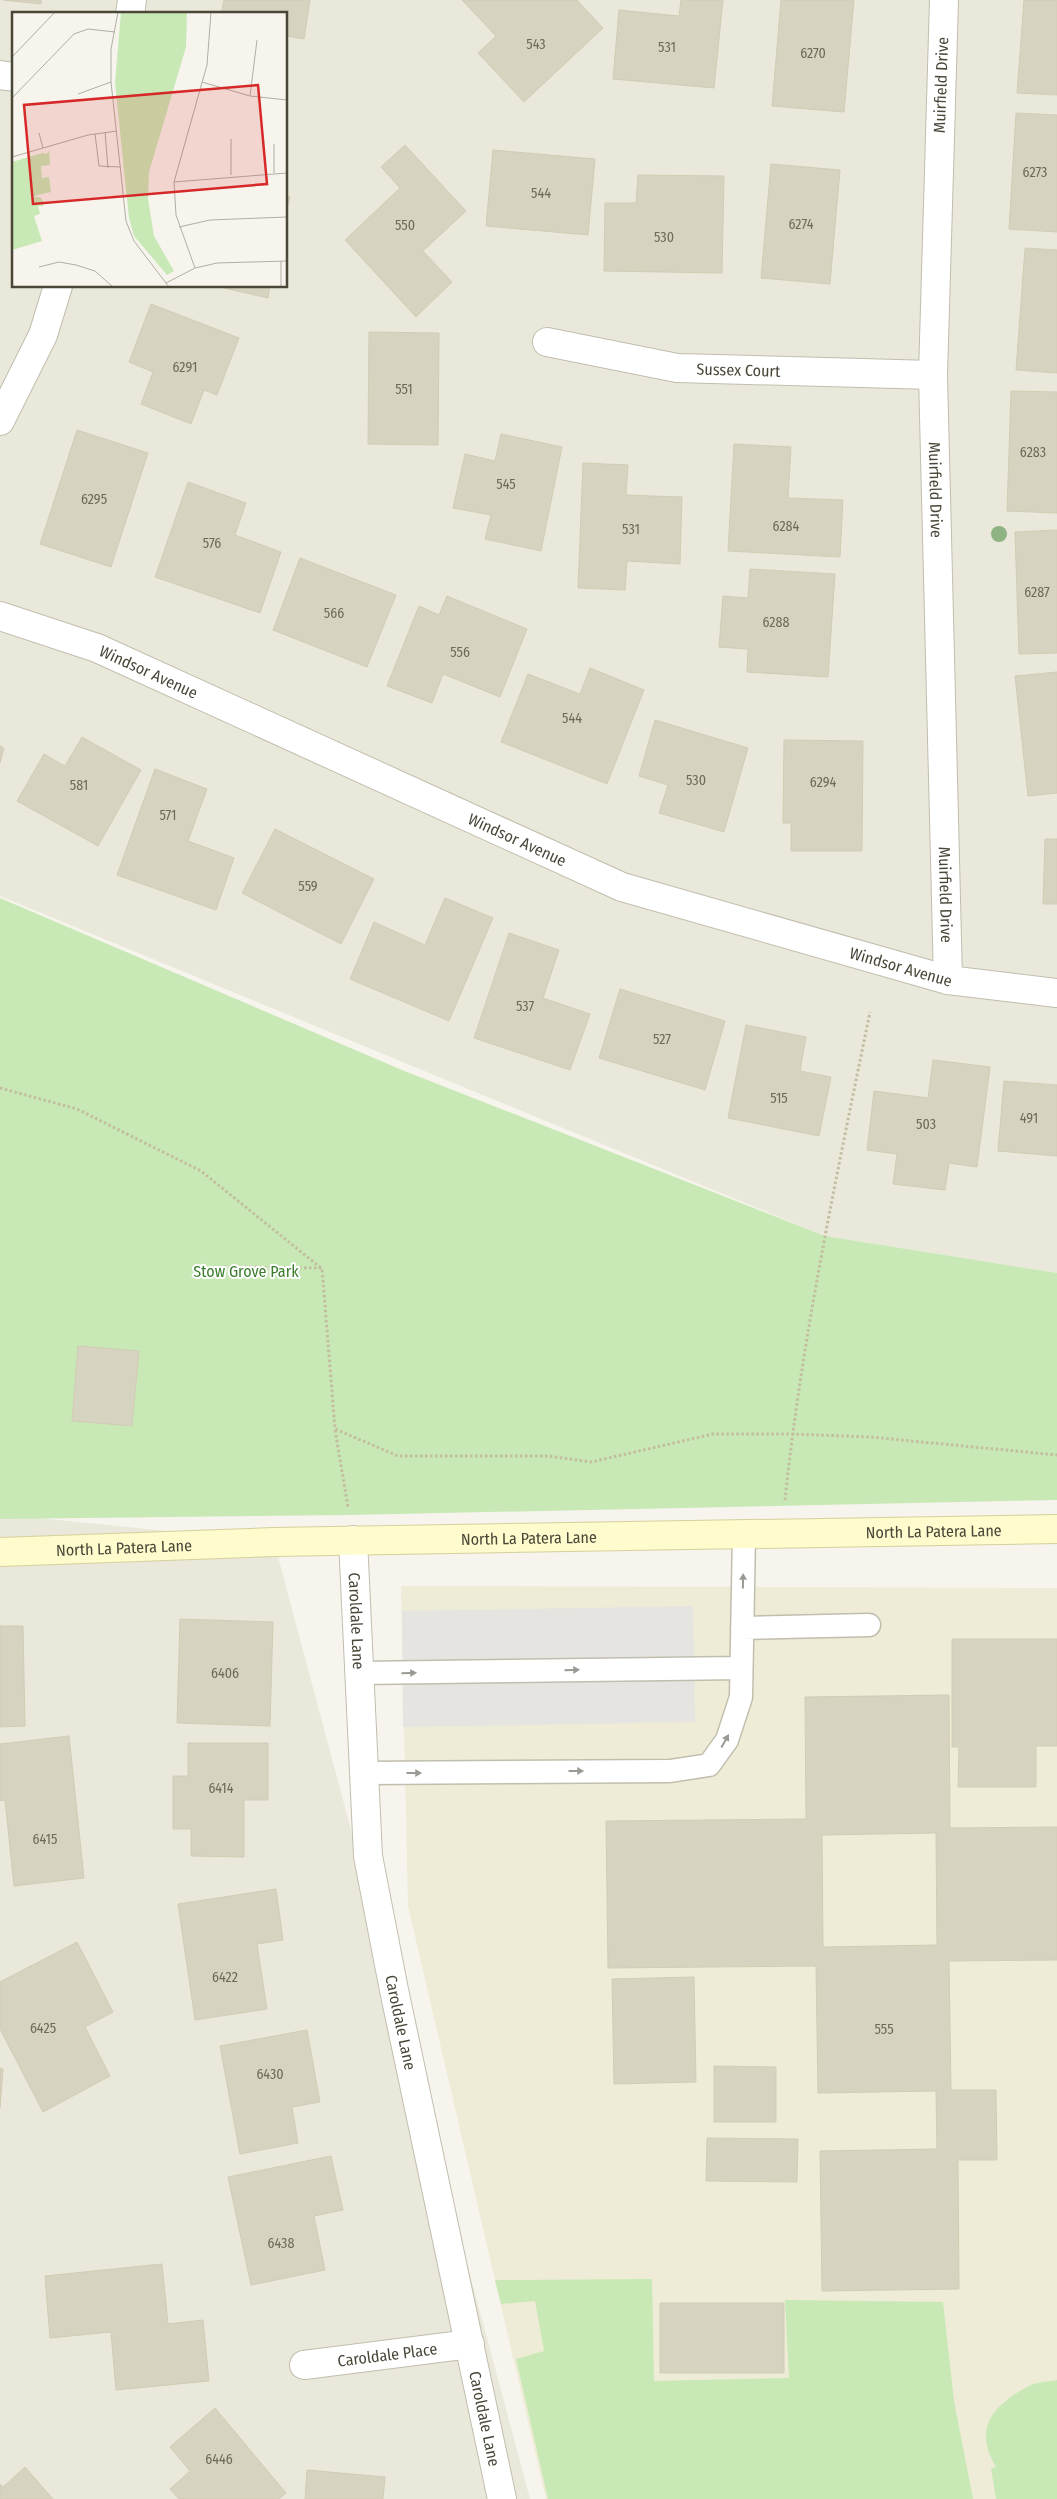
<svg xmlns="http://www.w3.org/2000/svg" width="1057" height="2499" font-family="'Fira Sans Condensed',sans-serif">
<style>
.residential{fill:#eae8da;fill-rule:evenodd}
.education{fill:#eeecd6}
.green{fill:#c8e9b6}
.parking{fill:#e5e4e0}
.building{fill:#d7d3c1;stroke:#d2ccb4;fill-rule:evenodd}
.lines{fill:none;stroke-linecap:round;stroke-linejoin:round}
.lane-casing{stroke:#c1beae;stroke-width:25}
.street-casing{stroke:#c1beae;stroke-width:30}
.secondary-casing{stroke:#d5d09c;stroke-width:30}
.path{stroke:#c3bd9f;stroke-width:3;stroke-dasharray:2.5 2.5;stroke-linecap:butt}
.lane{stroke:#fff;stroke-width:22}
.street{stroke:#fff;stroke-width:28}
.secondary{stroke:#fefbcd;stroke-width:28}
.tree{fill:#8fb382}
.oneway{fill:#9b9a92}
.labels{text-anchor:middle;dominant-baseline:central;stroke-width:4;stroke-linejoin:round;paint-order:stroke}
.number-label{font-size:14px;fill:#6d6a5b}
.street-label{font-size:16px;fill:#4a4739;stroke:#fff}
.park-label{font-size:16px;fill:#3b7d2c;stroke:#fff}
.inset-road{fill:none;stroke:#b1afa4;stroke-width:1}
.view{fill:#d62828;fill-opacity:0.15;stroke:#d62828;stroke-width:2.5}
.inset-edge{fill:none;stroke:#4a4739;stroke-width:2.5}
</style>
<rect width="100%" height="100%" fill="#f6f4ec"/>
<path class="residential" d="M0,0h1057v1273l-232,-37 -825,-340zM14,14h272v272h-272z
M0,1514l274,28 256,957h-530z"/>
<path class="education" d="M401,1586l656,2v911h-511l-138,-593z"/>
<path class="green" d="M0,898l402,172 423,166 232,37v227l-707,15 -350,4z
M652,2279l2,102 135,-3 -4,-78 158,2 11,99 19,98h-425l-32,-140 28,-8 -9,-50 -34,3 -6,-24z
M1057,2380v119h-61l-5,-31 5,-1c-23,-38 -4,-61 31,-80 8,-5 20,-5 30,-7z"/>
<path class="parking" d="M693,1606l2,116 -292,5 -1,-116z"/>
<path class="building" d="M3,0h38v4z
M224,0h86l-6,39 -18,-3v-22h-65z
M462,0h115l26,28 -79,74 -46,-49 18,-17z
M681,0h42l-9,88 -101,-9 6,-69 60,6z
M781,0h73l-10,112 -72,-6z
M1024,0h33v95l-40,-2z
M1016,113l41,2v117l-48,-3z
M405,145l61,66 -43,40 29,31 -36,35 -71,-77 55,-52 -19,-21z
M493,150l102,9 -7,76 -102,-9z
M771,164l69,6 -10,114 -69,-6z
M638,175l86,1 -2,97 -118,-2 1,-68h31z
M286,196l4,1 -4,16z
M1025,248l32,2v123l-41,-3z
M215,286h55l-2,12z
M151,304l88,34 -22,57 -13,-5 -13,34 -50,-20 12,-32 -24,-10z
M369,332l70,1 -1,112 -70,-1z
M1011,391l46,1v121l-50,-2z
M77,430l71,23 -37,114 -71,-23z
M501,434l61,13 -21,104 -56,-12 6,-24 -38,-7 12,-54 30,7z
M734,444l57,3 -3,51 55,2 -3,57 -112,-6z
M583,463l45,2 -2,30 56,2 -2,67 -53,-3 -2,29 -47,-2z
M188,482l58,21 -11,32 46,17 -21,61 -105,-36z
M1057,530v123l-38,1 -4,-122z
M300,558l96,37 -29,72 -94,-37z
M750,569l85,5 -7,103 -81,-5 1,-23 -29,-2 4,-51 25,2z
M447,596l80,33 -27,68 -57,-23 -11,29 -45,-17 32,-80 20,9z
M590,668l54,22 -37,94 -106,-42 27,-68 52,20z
M1057,672v121l-29,3 -13,-120z
M655,720l93,28 -24,84 -65,-19 9,-28 -29,-9z
M82,737l59,33 -43,76 -81,-45 27,-47 21,12z
M784,740l79,1 -1,110h-71v-28h-8z
M0,746l4,2 -4,15z
M155,769l52,20 -19,52 46,17 -18,52 -99,-35z
M275,829l99,50 -33,65 -99,-51z
M1045,839h12v65h-14z
M445,898l48,20 -44,103 -99,-42 24,-57 51,23z
M509,933l50,17 -16,48 47,16 -20,56 -96,-32z
M620,989l105,32 -20,69 -106,-32z
M746,1025l60,12 -6,34 31,6 -12,59 -91,-18z
M933,1060l57,7 -13,100 -28,-4 -4,27 -52,-6 4,-30 -30,-4 7,-59 54,7z
M1004,1081l53,4v71l-59,-5z
M78,1346l61,5 -7,75 -60,-5z
M180,1619l93,3 -3,104 -93,-3z
M0,1626h23l2,100 -25,1z
M952,1639h105v107h-21v41h-78l1,-40h-7z
M949,1695l1,133 107,-1v133l-108,1 2,129h45l1,70h-39l1,129 -137,2 -2,-140 117,-2 -1,-58 -118,2 -2,-127 -208,2 -2,-147 200,-2 -1,-122zM936,1833l1,112 -114,2 -1,-112z
M69,1736l15,142 -70,8 -9,-86 -5,1v-57z
M188,1743h80v57h-24v57l-53,-1v-27h-18v-53h15z
M276,1889l7,51 -26,4 10,65 -72,11 -17,-116z
M77,1942l36,70 -28,15 25,49 -67,36 -43,-83v-47z
M694,1977l2,105 -82,2 -2,-105z
M307,2030l13,72 -28,5 6,36 -58,11 -20,-108z
M714,2066l62,1v55h-62z
M0,2068l3,1 -3,39z
M707,2138l91,1 -1,43 -91,-1z
M331,2156l12,54 -29,6 11,54 -74,15 -23,-108z
M162,2264l6,60 35,-4 6,61 -93,9 -5,-58 -61,6 -5,-62z
M660,2303h124v70h-124z
M215,2408l71,85 -7,6h-100l-9,-10 20,-18 -20,-24z
M25,2467l28,32h-53v-15l3,3z
M307,2470l78,7 -2,22h-78z"/>
<g class="lines">
<g class="lane-casing">
<path id="lane" d="M742,1628l127,-3
M361,1673l380,-5
M365,1773l305,-2 39,-6 18,-25 14,-43 3,-163"/>
</g>
<g class="street-casing">
<g id="street">
<path id="s1" d="M944,0l-11,375 15,605"/>
<path d="M130,14l2,-14"/>
<path d="M0,75l14,2"/>
<path id="s2" d="M547,342l130,26 256,7"/>
<path d="M0,421l43,-86 15,-49"/>
<path id="s3" d="M0,616l97,32 525,239 326,93 109,13"/>
<path id="s4" d="M353,1540l15,316 26,134 108,509"/>
<path id="s5" d="M304,2365l166,-21"/>
</g>
</g>
<g class="secondary-casing">
<g id="secondary">
<path id="s6" d="M0,1552l274,-10 783,-13"/>
</g>
</g>
<path class="path" d="M0,1088l77,21 124,62 120,97
M224,1267l98,1 13,161 63,27h150l43,6 122,-28h79l78,3 187,18
M335,1430l13,77
M785,1500c17,-164 52,-326 85,-488"/>
<use href="#lane" class="lane"/>
<use href="#street" class="street"/>
<use href="#secondary" class="secondary"/>
</g>
<circle class="tree" cx="999" cy="534" r="8"/>
<defs><path id="oneway-solid" d="M-6-.8H1V-3.2L6.5 0L1 3.2V.8H-6Z" transform="scale(1.25)"/></defs>
<g class="oneway">
<use href="#oneway-solid" transform="translate(743 1581) rotate(-89)"/>
<use href="#oneway-solid" transform="translate(572 1670) rotate(-1)"/>
<use href="#oneway-solid" transform="translate(409 1673) rotate(-1)"/>
<use href="#oneway-solid" transform="translate(725 1741) rotate(-61)"/>
<use href="#oneway-solid" transform="translate(576 1771)"/>
<use href="#oneway-solid" transform="translate(414 1773)"/>
</g>
<g class="labels">
<g class="number-label">
<text x="536" y="44">543</text>
<text x="667" y="47">531</text>
<text x="813" y="53">6270</text>
<text x="1035" y="172">6273</text>
<text x="541" y="193">544</text>
<text x="801" y="224">6274</text>
<text x="405" y="225">550</text>
<text x="664" y="237">530</text>
<text x="185" y="367">6291</text>
<text x="404" y="389">551</text>
<text x="1033" y="452">6283</text>
<text x="506" y="484">545</text>
<text x="94" y="499">6295</text>
<text x="786" y="526">6284</text>
<text x="631" y="529">531</text>
<text x="212" y="543">576</text>
<text x="1037" y="592">6287</text>
<text x="334" y="613">566</text>
<text x="776" y="622">6288</text>
<text x="460" y="652">556</text>
<text x="572" y="718">544</text>
<text x="696" y="780">530</text>
<text x="823" y="782">6294</text>
<text x="79" y="785">581</text>
<text x="168" y="815">571</text>
<text x="308" y="886">559</text>
<text x="525" y="1006">537</text>
<text x="662" y="1039">527</text>
<text x="779" y="1098">515</text>
<text x="1029" y="1118">491</text>
<text x="926" y="1124">503</text>
<text x="225" y="1673">6406</text>
<text x="221" y="1788">6414</text>
<text x="45" y="1839">6415</text>
<text x="225" y="1977">6422</text>
<text x="43" y="2028">6425</text>
<text x="884" y="2029">555</text>
<text x="270" y="2074">6430</text>
<text x="281" y="2243">6438</text>
<text x="219" y="2459">6446</text>
</g>
<g class="street-label">
<text transform="translate(941 85) rotate(-88)">Muirfield Drive</text>
<text stroke="none"><textPath href="#s2" startOffset="194">Sussex Court</textPath></text>
<text stroke="none"><textPath href="#s1" startOffset="490">Muirfield Drive</textPath></text>
<text stroke="none"><textPath href="#s3" startOffset="159">Windsor Avenue</textPath></text>
<text stroke="none"><textPath href="#s3" startOffset="564">Windsor Avenue</textPath></text>
<text stroke="none"><textPath href="#s1" startOffset="895">Muirfield Drive</textPath></text>
<text stroke="none"><textPath href="#s3" startOffset="969">Windsor Avenue</textPath></text>
<text stroke="none"><textPath href="#s6" startOffset="934">North La Patera Lane</textPath></text>
<text stroke="none"><textPath href="#s6" startOffset="529">North La Patera Lane</textPath></text>
<text stroke="none"><textPath href="#s6" startOffset="124">North La Patera Lane</textPath></text>
<text stroke="none"><textPath href="#s4" startOffset="81">Caroldale Lane</textPath></text>
<text stroke="none"><textPath href="#s4" startOffset="486">Caroldale Lane</textPath></text>
<text stroke="none"><textPath href="#s5" startOffset="84">Caroldale Place</textPath></text>
<text stroke="none"><textPath href="#s4" startOffset="891">Caroldale Lane</textPath></text>
</g>
<g class="park-label">
<text x="246" y="1271">Stow Grove Park</text>
</g>
</g>
<g transform="translate(12 12)">
<rect width="275" height="275" fill="#f6f4ec"/>
<path d="M109,0h66l-1,35 -37,125 -1,27 6,37 20,35 -7,4 -33,-39 -5,-18 -14,-135zM37,138l1,15 -9,1 1,12 7,-1 2,15 -21,5h10l4,5 -1,4h-5l2,8 -6,2 8,25 -30,9v-88l30,-9 5,1z" fill="#c8e9b6"/>
<path class="inset-road" d="M106,0l-7,37v33l15,139 8,20 35,46M0,45l43,-45M190,70l48,14 37,4M66,82l33,-12M238,84l7,-56M0,86l62,-64 14,-5 27,3M93,120l3,36M27,121l4,15M83,122l4,32 22,1M219,127v36M262,132v29M0,145l76,-22 29,-4M162,170l113,-9M167,215l31,-7 77,-3M27,255l20,-5 17,3 19,6 18,16M183,256l-19,-53 -2,-33 33,-117 4,-53M154,271l29,-15 22,-5 70,-2M269,275v-26"/>
<path class="view" d="M246,73l9,99 -234,20 -9,-99z"/>
<rect width="275" height="275" class="inset-edge"/>
</g>
</svg>
